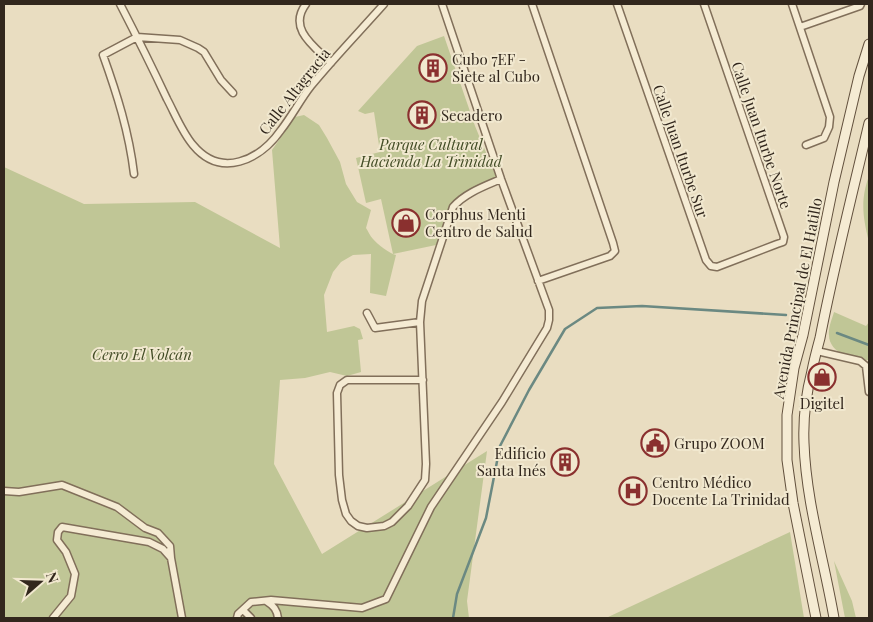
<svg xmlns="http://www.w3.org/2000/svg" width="873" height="622" font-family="'Playfair Display',serif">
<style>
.green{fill:#c0c696}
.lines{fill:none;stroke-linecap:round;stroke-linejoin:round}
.stream{stroke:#6b8982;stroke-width:2.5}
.minor-casing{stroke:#816f5a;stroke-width:9}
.secondary-casing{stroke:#62503d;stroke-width:11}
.minor{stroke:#f5ebd3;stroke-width:6}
.secondary{stroke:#f5ebd3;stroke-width:9}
.labels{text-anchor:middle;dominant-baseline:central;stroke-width:4;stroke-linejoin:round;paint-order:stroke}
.poi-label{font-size:15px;fill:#32271d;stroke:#f1e8cf;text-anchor:start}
.street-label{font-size:15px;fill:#32271d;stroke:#f1e8cf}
.park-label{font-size:15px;font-style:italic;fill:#424c25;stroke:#f1e8cf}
</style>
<rect width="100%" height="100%" fill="#e9ddc1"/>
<path class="green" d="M444,36l31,90 22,53 -40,18 -21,48 -43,9 -12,-55 -15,4 -10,-45 24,-6 -6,-40 -9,2 -7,-3 59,-65z
M304,115l15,10 8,13 13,24 6,22 11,18 14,8 -5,18c2,3 4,8 7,11 4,5 17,15 23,16l-10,41 -16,-3 1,-39 -18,1 -12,7 -8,10 -9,23 3,37 27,-6 6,3 3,10 -5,1 3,32 -14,4 -17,-4 -25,6 -25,2 -6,84 48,90 165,-103 -20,150 2,17h-465v-451l80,37 111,-2 85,46 -8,-98 23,-33z
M869,176v66c-6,-24 -9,-42 0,-66z
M834,312l32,14 3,-4v38c-14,0 -40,-6 -40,-25 -1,-7 3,-16 5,-23z
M790,532l14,86h-198z
M834,561l18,40 4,17h-11z"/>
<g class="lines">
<path class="stream" d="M837,333l32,12
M453,618l4,-24 29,-76 14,-72 29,-56 36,-61 32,-21 45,-2 144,9"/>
<g class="minor-casing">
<path id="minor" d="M120,4c16,31 32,63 47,95 8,15 15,33 26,46 28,34 67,15 88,-15 11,-14 19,-30 30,-44 23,-28 49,-55 73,-82
M306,4c-19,25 9,43 25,59
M532,4l81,239 2,8 -5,5 -72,25
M617,4l89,256 5,6 6,1 60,-23 6,-2 1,-5 -80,-233
M792,4l38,113 -1,10 -5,11 -18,7
M800,27l60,-21 1,-2
M134,174c-5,-42 -17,-80 -31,-119l34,-18 43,3 18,8 6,4 17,28 12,13
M367,313l8,15 45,-6
M817,351l43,10 6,5 3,26
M423,380h-76l-7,5 -3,8 2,82 3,25 4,14 5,7 7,5 9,2 17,-2 8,-4 16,-16 17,-26 1,-16 -6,-142 2,-21 31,-94c12,-14 32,-21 48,-28
M4,491l15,1 43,-7 55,22 28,21 13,5 12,13 1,12
M266,601c8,5 11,9 12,17
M243,610l8,8
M53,618l18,-22 4,-22 -9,-22 -9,-12 1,-8 4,-5 87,15 14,7 8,9 11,60
M237,618l1,-4 13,-12 20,-2 91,8 24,-9 45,-92 71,-105 45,-74 2,-8v-10l-48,-131 -59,-175"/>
</g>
<g class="secondary-casing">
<path id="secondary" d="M816,618l-23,-115 -6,-43v-45l7,-47 9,-33 31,-153 25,-106 10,-32
M834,618c-10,-58 -28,-116 -30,-175 -1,-24 2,-49 8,-72 2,-11 5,-22 8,-33 14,-72 32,-143 49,-215"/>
</g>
<use href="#minor" class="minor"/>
<use href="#secondary" class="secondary"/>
</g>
<defs>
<g id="building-ring" transform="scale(1.4375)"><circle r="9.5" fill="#f1e8cf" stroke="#8a302f" stroke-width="1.5"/><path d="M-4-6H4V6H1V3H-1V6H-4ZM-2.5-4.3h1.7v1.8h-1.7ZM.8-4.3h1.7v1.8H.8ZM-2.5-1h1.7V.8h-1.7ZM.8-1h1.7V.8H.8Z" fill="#8a302f"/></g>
<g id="shop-ring" transform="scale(1.4375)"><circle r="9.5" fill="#f1e8cf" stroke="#8a302f" stroke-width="1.5"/><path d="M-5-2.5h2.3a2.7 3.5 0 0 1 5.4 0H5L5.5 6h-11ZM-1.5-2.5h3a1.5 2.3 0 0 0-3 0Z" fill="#8a302f"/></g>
<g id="civic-ring" transform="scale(1.4375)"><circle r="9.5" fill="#f1e8cf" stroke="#8a302f" stroke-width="1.5"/><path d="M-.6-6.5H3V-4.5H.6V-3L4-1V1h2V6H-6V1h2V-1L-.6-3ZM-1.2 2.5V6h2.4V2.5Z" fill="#8a302f"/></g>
<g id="hospital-ring" transform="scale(1.4375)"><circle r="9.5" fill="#f1e8cf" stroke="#8a302f" stroke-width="1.5"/><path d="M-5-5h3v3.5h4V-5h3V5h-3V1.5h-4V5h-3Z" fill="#8a302f"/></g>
</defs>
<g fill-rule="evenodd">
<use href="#building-ring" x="433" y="68"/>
<use href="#building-ring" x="422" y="115"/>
<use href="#shop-ring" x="406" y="223"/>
<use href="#shop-ring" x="822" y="377"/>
<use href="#civic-ring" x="655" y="443"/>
<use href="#building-ring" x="565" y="462"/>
<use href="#hospital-ring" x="633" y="491"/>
</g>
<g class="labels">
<g class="poi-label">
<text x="452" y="59">Cubo 7EF -<tspan x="452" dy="17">Siete al Cubo</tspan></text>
<text x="441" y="115">Secadero</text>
<text x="425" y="214">Corphus Menti<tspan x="425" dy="17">Centro de Salud</tspan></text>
<text x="822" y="403" text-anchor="middle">Digitel</text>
<text x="674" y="443">Grupo ZOOM</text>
<text x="546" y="453" text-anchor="end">Edificio<tspan x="546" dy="17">Santa Inés</tspan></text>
<text x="652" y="482">Centro Médico<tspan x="652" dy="17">Docente La Trinidad</tspan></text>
</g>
<g class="street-label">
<text transform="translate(294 91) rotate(-52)">Calle Altagracia</text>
<text transform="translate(762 135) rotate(71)">Calle Juan Iturbe Norte</text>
<text transform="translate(681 151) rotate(71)">Calle Juan Iturbe Sur</text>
<text transform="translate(797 298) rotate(-79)">Avenida Principal de El Hatillo</text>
</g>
<g class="park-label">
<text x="431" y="144">Parque Cultural<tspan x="431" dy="17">Hacienda La Trinidad</tspan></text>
<text x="142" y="354">Cerro El Volcán</text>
</g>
</g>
<rect width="873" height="622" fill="none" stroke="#32271d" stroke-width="10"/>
<g transform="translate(40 582) rotate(70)" stroke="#f1e8cf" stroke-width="4" paint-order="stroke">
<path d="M0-4L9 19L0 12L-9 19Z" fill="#32271d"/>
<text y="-8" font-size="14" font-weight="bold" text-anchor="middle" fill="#32271d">N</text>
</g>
</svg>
